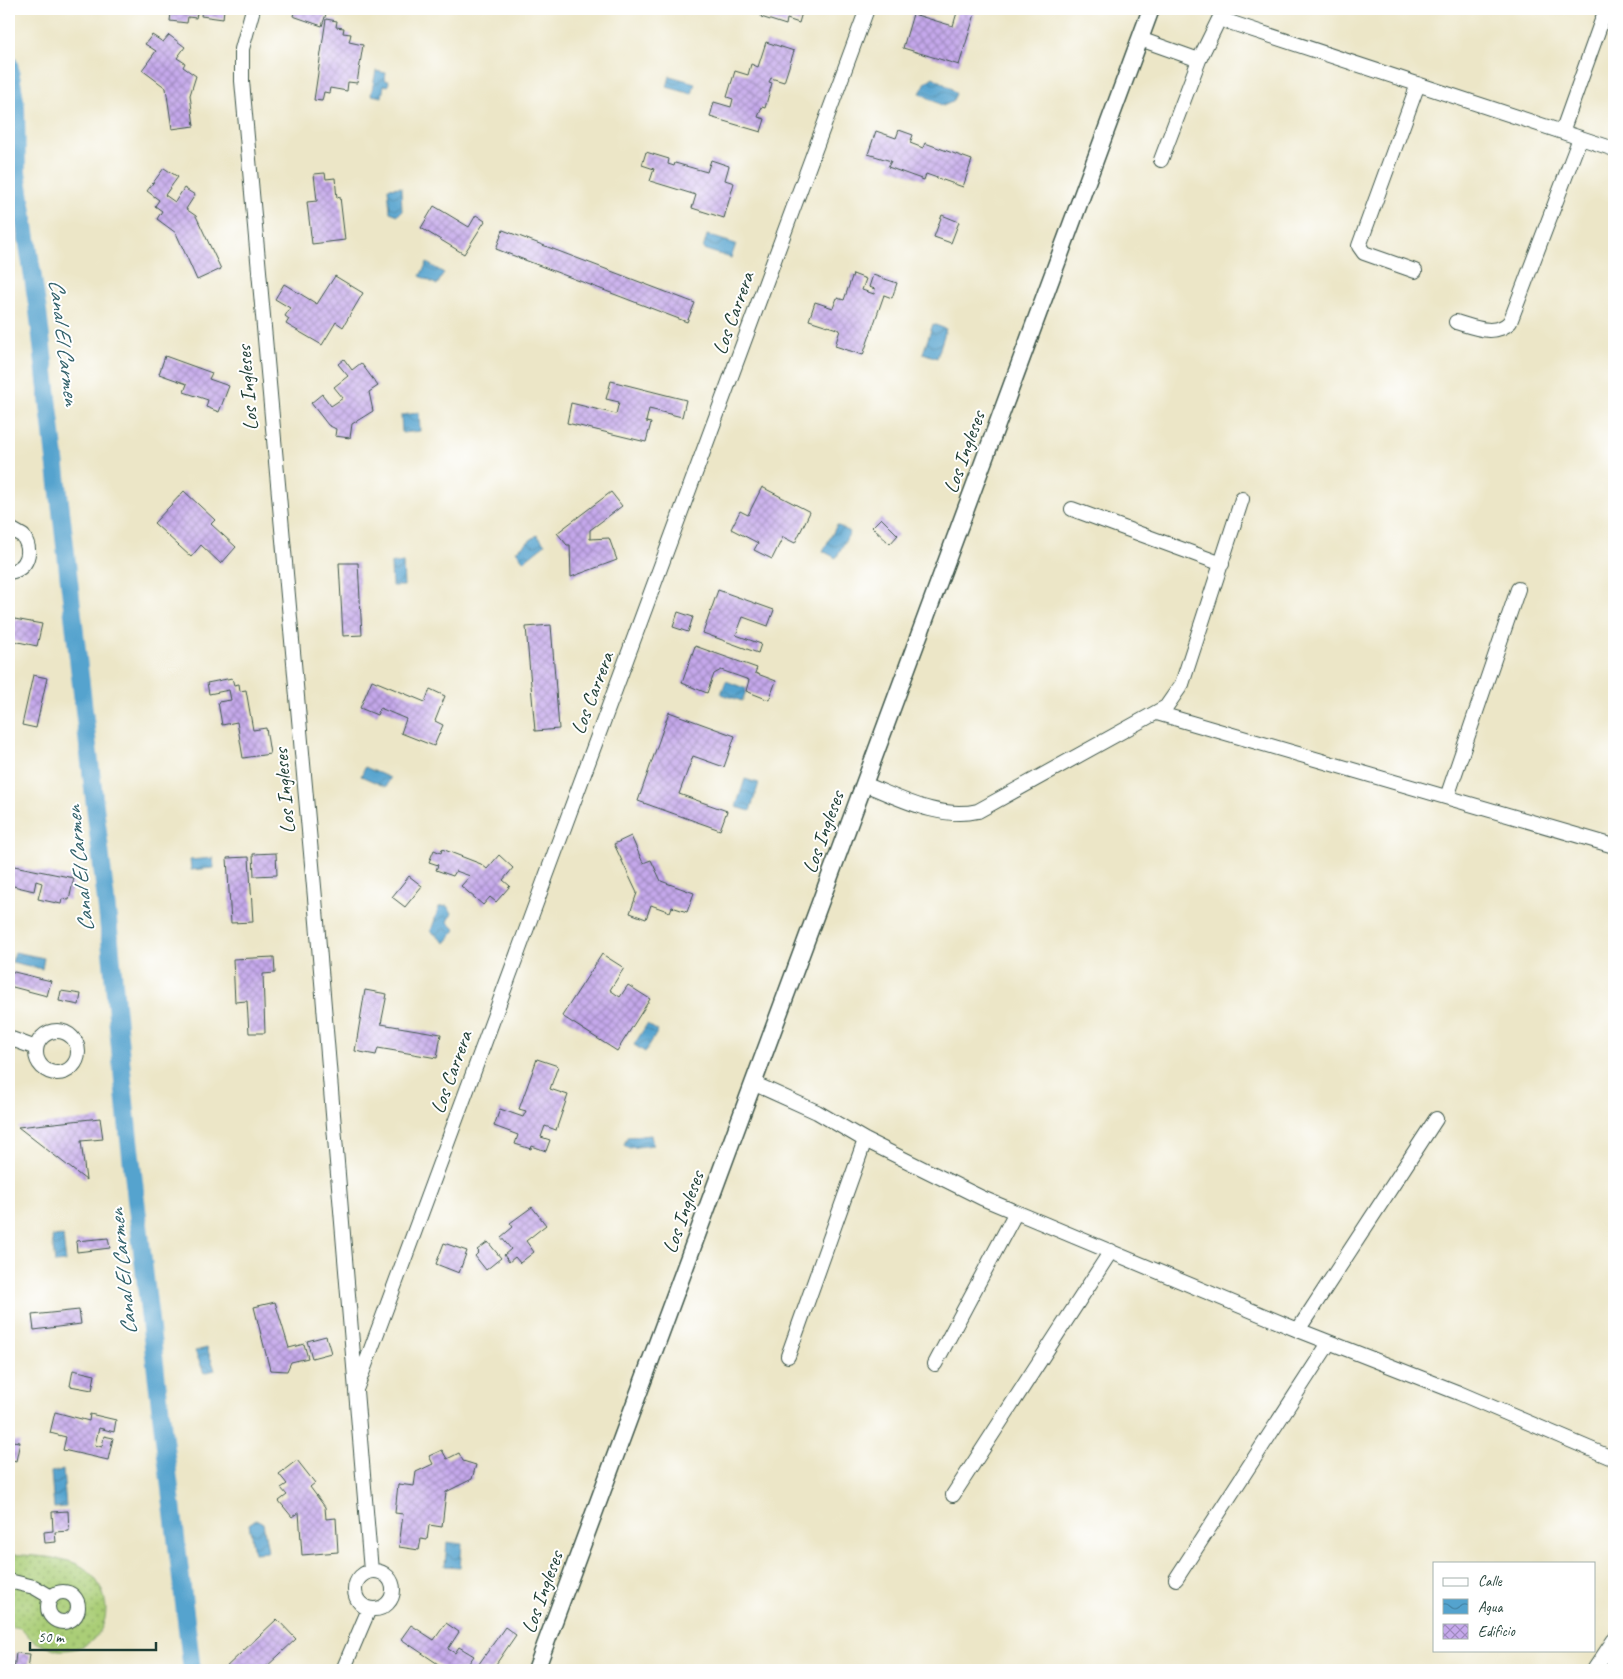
<svg xmlns="http://www.w3.org/2000/svg" width="1623" height="1679" font-family="Caveat,sans-serif">
<style>
.grass{fill:url(#grass-dots);stroke:#648656}
.water{fill:url(#water-waves);stroke:#3a7081}
.lines{fill:none;stroke-linecap:round;stroke-linejoin:round}
.canal{stroke:#54a3ce;stroke-width:18}
.building{fill:url(#building-cross-hatch)}
.minor-casing{stroke:#3e564a;stroke-width:16}
.tertiary-casing{stroke:#3e564a;stroke-width:19}
.minor{stroke:#fff;stroke-width:14}
.tertiary{stroke:#fff;stroke-width:16}
.labels{text-anchor:middle;dominant-baseline:central;stroke-width:4;stroke-linejoin:round;paint-order:stroke}
.street-label{font-size:21px;fill:#1f3d34;stroke:#fff}
.water-label{font-size:22px;font-style:italic;fill:#32616a;stroke:#fff}
</style>
<defs>
<pattern id="grass-dots" width="8" height="8" patternUnits="userSpaceOnUse" patternTransform="scale(1.25)"><rect width="8" height="8" fill="#aace77"/><path d="M2 2h.1M6 6h.1" fill="none" stroke="#8aa862" stroke-width="1.8" stroke-linecap="round"/></pattern>
<pattern id="water-waves" width="16" height="10" patternUnits="userSpaceOnUse" patternTransform="scale(1.25)"><rect width="16" height="10" fill="#54a3ce"/><path d="M0 5q4-4 8 0t8 0" fill="none" stroke="#4586a8"/></pattern>
<pattern id="building-cross-hatch" width="8" height="8" patternUnits="userSpaceOnUse" patternTransform="scale(1.25)"><rect width="8" height="8" fill="#c5a8eb"/><path d="M0 0l8 8M0 8l8-8" fill="none" stroke="#9f8abf"/></pattern>
</defs>
<rect width="100%" height="100%" fill="#fff"/>
<filter id="ink" filterUnits="userSpaceOnUse"><feTurbulence type="fractalNoise" baseFrequency=".02" numOctaves="2"/><feDisplacementMap in="SourceGraphic" scale="10" xChannelSelector="R" yChannelSelector="G"/><feConvolveMatrix kernelMatrix="1 2 1 2 8 2 1 2 1" color-interpolation-filters="sRGB"/></filter>
<filter id="wash" filterUnits="userSpaceOnUse"><feTurbulence type="fractalNoise" baseFrequency=".0096" numOctaves="4" result="noise"/><feDisplacementMap in="SourceGraphic" scale="20" xChannelSelector="R" yChannelSelector="G"/><feGaussianBlur stdDeviation="1.12" result="paint"/><feColorMatrix in="noise" values="0 0 0 0 0 0 0 0 0 0 0 0 0 0 0 0 0 1.4 0 .05"/><feComposite in="paint" operator="in"/></filter>
<g filter="url(#wash)">
<rect width="100%" height="100%" fill="#ece6c7"/>
<path class="grass" d="M9,1554c20,2 59,2 75,14 35,26 28,81 -21,82 -9,1 -25,-6 -32,-11 -3,-3 -7,-9 -11,-11 -3,-1 -8,-1 -11,-2z"/>
<path class="water" d="M376,71l10,2 -1,7 4,1 -1,5 -4,-1 -2,12 -11,-2z
M670,76l25,7 -3,11 -25,-7z
M933,77l19,12 4,5 -4,8 -9,4 -23,-13 6,-11z
M401,187l1,24 -4,4 -8,-3 -2,-24z
M707,235l29,9 -5,14 -28,-9z
M427,263l17,10 -7,12 -17,-9z
M933,324l13,5 -9,29 -14,-5z
M419,413l1,18 -18,2 -1,-18z
M837,525l13,7 -14,26 -13,-7z
M537,535l8,9 -21,17 -8,-10z
M391,563h12l1,23h-12z
M726,681l21,8 -5,12 -21,-7z
M365,767l25,11 -4,9 -25,-11z
M745,779l14,4 -9,28 -14,-4z
M213,858l1,10 -23,2 -1,-10z
M447,906l5,7 -4,9 8,8 -11,13 -14,-12 8,-24z
M15,952l29,6 -2,11 -30,-7z
M647,1024l11,7 -13,21 -11,-7z
M651,1135l2,10 -24,3 -5,-3 3,-8z
M63,1236l3,26 -11,1 -3,-26z
M207,1348l8,22 -11,3 -9,-22z
M63,1470l3,37 -12,1 -3,-36z
M256,1519l7,4 5,29 -14,1 -5,-29z
M447,1542l15,2 -2,23 -15,-1z"/>
<g class="lines">
<path class="canal" d="M9,64l7,42 1,66 21,139 70,608 18,194 31,268 35,289"/>
</g>
<g id="blocks">
<path class="building" d="M167,9h31l-2,9 -8,-1 -1,6 -17,-2 1,-8h-5z
M202,9h22l-1,10 -22,-3z
M295,9h27l5,2 -5,15 -29,-10z
M758,9h45l-4,14 -12,-4 -1,6 -25,-8 2,-6z
M958,9l17,5 -16,51 -56,-17 10,-34 40,12z
M326,19l11,2 -1,6 8,1 -1,5 8,1 -2,8 14,3 -6,38 -9,-1 -1,9 -17,-3 -1,5 -5,-1 -2,9 -8,-1z
M152,35l11,7 6,-7 16,12 -8,11 8,5 -2,4 13,9 -6,19 4,31 -22,3 -6,-41 -24,-18 14,-19 -11,-7z
M766,42l28,9 -10,31 -13,-4 -2,4 3,1 -7,25 -3,-1 -4,10 7,2 -4,13 -51,-15 4,-15 17,5 2,-8 -6,-2 8,-26 13,4 3,-11 7,3z
M899,130l14,5 -3,8 13,5 2,-5 47,17 -9,27 -37,-13 -2,6 -36,-13 3,-6 -23,-7 8,-23 20,7z
M646,152l23,7 -1,5 6,2 1,-3 32,9 4,-12 18,6 -4,14 9,3 -10,35 -32,-10 4,-13 -46,-14 4,-12 -12,-4z
M164,168l14,9 -13,18 10,7 9,-14 11,7 -9,14 10,7 25,53 -24,11 -21,-47 -19,-14 5,-8 -7,-5 4,-6 -12,-9z
M325,173l1,6 9,-1 2,20 3,-1 5,43 -33,4 -5,-42 10,-1 -3,-27z
M434,206l35,21 7,-12 9,6 -21,33 -43,-26z
M942,215l17,7 -8,21 -17,-6z
M503,230l192,73 -8,19 -191,-73z
M853,274l13,5 -4,11 12,4 1,-5 -6,-2 4,-12 24,8 -5,15 -8,-3 -21,60 -28,-9 5,-16 -31,-10 6,-18 18,6 4,-10 7,2z
M335,276l28,17 -20,34 -7,-5 -14,23 -36,-21 3,-5 -4,-3 5,-8 -15,-9 9,-15 33,20z
M165,356l47,17 -3,6 20,7 -10,26 -13,-5 2,-7 -24,-8 3,-8 -28,-10z
M344,359l8,11 9,-7 17,23 -9,6 4,19 -21,13 -2,14 -15,-2 1,-7 -8,-4 -17,-22 11,-9 9,12 12,-8 -9,-11 14,-11 -10,-12z
M611,381l75,19 -4,17 -33,-8 -3,13 5,1 -5,19 -79,-19 4,-20 45,11 3,-12 -13,-3z
M762,487l48,25 -15,31 -12,-6 -11,22 -18,-9 4,-7 -27,-14 9,-18 8,4z
M184,491l31,29 -4,4 25,23 -15,17 -20,-19 -10,12 -37,-34z
M611,492l11,14 -32,24v9l19,-1 8,22 -46,17 -1,-32h-3l-10,-12z
M881,518l17,17 -8,9 -18,-17z
M339,563h19l4,72 -19,1z
M718,590l56,20 -6,16 -25,-9 -7,18 25,9 -3,9 -55,-20z
M678,612l15,5 -5,15 -15,-5z
M9,618l33,6 -5,22 -28,-6z
M551,625l8,104 -24,2 -9,-104z
M695,646l62,22 -2,5 21,8 -7,19 -23,-9 3,-11 -28,-10 -7,4 -7,19 -25,-10z
M33,675l14,3 -11,50 -14,-3z
M232,678l2,7 5,-1 1,7 6,-1 7,40 13,-2 4,26 -27,4 -6,-36 -15,3 -4,-23 13,-2 -2,-10 -20,4 -2,-11z
M372,680l53,22 5,-13 15,7 -10,25 8,4 -9,21 -33,-13 5,-14 -26,-11 -3,7 -17,-7z
M669,712l66,24 -11,31 -31,-11 -14,38 48,17 -7,19 -82,-29z
M631,836l12,27 8,-3 10,21 33,12 -7,19 -15,-5 -2,5 -19,-7 -5,14 -16,-6 7,-20 -23,-49z
M442,849l39,15 6,5 12,-14 14,13 -10,12 7,6 -14,16 -6,-5 -7,8 -22,-19 9,-10 -14,-5 -3,5 -17,-6 2,-5 -9,-3 5,-12 7,3z
M276,853l1,22 -23,1 -1,-22z
M249,857l4,65 -22,1 -4,-65z
M9,865l65,13 -5,22 -7,-1 -1,5 -23,-5 4,-16 -6,-2 -2,10 -25,-6z
M409,876l13,10 -17,21 -13,-10z
M602,954l22,14 -14,22 10,7 8,-12 22,14 -33,52 -55,-35z
M274,957l1,16 -12,1 2,59h-16l-2,-32 -12,1 -2,-43z
M10,971l41,10 -4,15 -38,-10z
M365,990l22,4 -6,30 60,10 -4,24 -59,-10 -2,7 -21,-4z
M61,991l20,3 -2,11 -20,-4z
M537,1059l21,7 -8,23 18,6 -12,35 -11,-4 -4,11 9,3 -4,11 -14,-5 -1,3 -16,-5 3,-9 -24,-9 6,-17 23,8 3,-6 -7,-2z
M100,1118l3,21 -22,2 5,39 -68,-53z
M532,1207l14,18 -20,16 8,11 -14,11 -5,-6 -6,5 -5,-7 7,-6 -10,-12 12,-10 -3,-4z
M108,1238l2,10 -33,4 -1,-11z
M488,1242l13,16 -15,12 -11,-14 4,-4 -2,-2z
M444,1243l23,8 -8,22 -23,-9z
M275,1302l14,46 15,-4 4,14 -17,4 -4,9 -17,-1 -16,-63z
M79,1310l2,14 -47,6 -2,-15z
M326,1336l5,17 -19,5 -5,-17z
M73,1370l22,5 -3,15 -22,-4z
M55,1412l34,9 1,-7 26,6 -2,12 -15,-4 -4,17 7,2 2,-11 9,2 -5,22 -45,-10 3,-13 -16,-4z
M12,1441l8,1 -4,19 -7,-2v-16h2z
M442,1450l5,9 12,-6 4,8 13,4 -4,14 -26,13 -4,35 -13,-2 -2,15 -6,-1 -2,11 -20,-3 4,-33 -8,-1 3,-29 16,2 2,-14 17,-8 -4,-8z
M297,1460l18,23 -5,4 15,20 1,12 10,-1 2,34 -36,3 -3,-43 -7,5 -13,-16 8,-6 -6,-7 6,-4 -8,-10z
M68,1511l1,20 -14,1 1,10 -11,1 -1,-11 9,-1 -1,-19z
M277,1619l19,20 -33,31h-40z
M446,1623l13,9 -11,17 7,4 4,-6 15,9 -5,7 7,5 29,-41 11,8 -24,35h-50l2,-2 -43,-29 10,-14 23,15z
M16,1653l14,1 -2,16h-14z"/>
</g>
</g>
<g filter="url(#ink)">
<use href="#blocks" fill-opacity="0" stroke="#3e564a" stroke-width="1"/>
<g class="lines">
<g class="minor-casing">
<path id="minor" d="M253,9l-11,40v32l73,817 56,673
M1220,19l394,130
M1140,39l59,21
M1562,132l44,-123
M1161,160l38,-100 25,-51
M1415,271l-51,-18 -5,-7 59,-162
M1456,322c17,5 39,15 54,0l70,-184
M1072,509l150,55
M9,528l14,8c10,15 5,33 -14,36
M1157,713l457,133
M864,784c36,14 75,36 114,27l188,-104 16,-23 60,-185
M1447,797l71,-208
M36 1052a21 21 0 1 1 42 0a21 21 0 1 1-42 0Z
M9,1038l27,10
M753,1083l64,29 48,28 117,58 316,132 161,63 155,66
M1298,1330l138,-211
M788,1356l77,-216
M935,1364l81,-152
M357,1387l510,-1378
M953,1495l158,-244
M355 1590a19 19 0 1 1 38 0a19 19 0 1 1-38 0Z
M1176,1579l153,-236
M9,1581l25,6 17,10
M48 1607a15 15 0 1 1 30 0a15 15 0 1 1-30 0Z
M343,1670l26,-61
M1594,1670l20,-30"/>
</g>
<g class="tertiary-casing">
<path id="tertiary" d="M536,1670l615,-1661"/>
</g>
<use href="#minor" class="minor"/>
<use href="#tertiary" class="tertiary"/>
</g>
</g>
<g class="labels">
<g class="street-label">
<text transform="translate(733 313) rotate(-70)">Los Carrera</text>
<text transform="translate(247 388) rotate(-95)">Los Ingleses</text>
<text transform="translate(964 452) rotate(-70)">Los Ingleses</text>
<text transform="translate(592 693) rotate(-69)">Los Carrera</text>
<text transform="translate(284 791) rotate(-95)">Los Ingleses</text>
<text transform="translate(823 832) rotate(-70)">Los Ingleses</text>
<text transform="translate(451 1072) rotate(-70)">Los Carrera</text>
<text transform="translate(683 1212) rotate(-70)">Los Ingleses</text>
<text transform="translate(542 1592) rotate(-70)">Los Ingleses</text>
</g>
<g class="water-label">
<text transform="translate(64 342) rotate(83)">Canal El Carmen</text>
<text transform="translate(80 869) rotate(-96)">Canal El Carmen</text>
<text transform="translate(123 1272) rotate(-96)">Canal El Carmen</text>
</g>
</g>
<rect width="1623" height="1679" fill="none" stroke="#fff" stroke-width="30"/>
<rect x="1433" y="1562" width="162" height="90" fill="#ffffff" stroke="#a5b1ae"/>
<rect x="1443" y="1578" width="25" height="8" fill="#ffffff" stroke="#a5b1ae"/>
<text x="1478" y="1586" font-size="15" fill="#1f3d34">Calle</text>
<rect x="1443" y="1599" width="25" height="15" fill="url(#water-waves)" stroke="#a5b1ae"/>
<text x="1478" y="1612" font-size="15" fill="#1f3d34">Agua</text>
<rect x="1443" y="1624" width="25" height="15" fill="url(#building-cross-hatch)" stroke="#a5b1ae"/>
<text x="1478" y="1636" font-size="15" fill="#1f3d34">Edificio</text>
<path d="M30 1642v8h126v-8" fill="none" stroke="#1f3d34" stroke-width="2.5"/>
<text x="38" y="1642" font-size="15" fill="#1f3d34" stroke="#ffffff" stroke-width="4" paint-order="stroke">50 m</text>
</svg>
